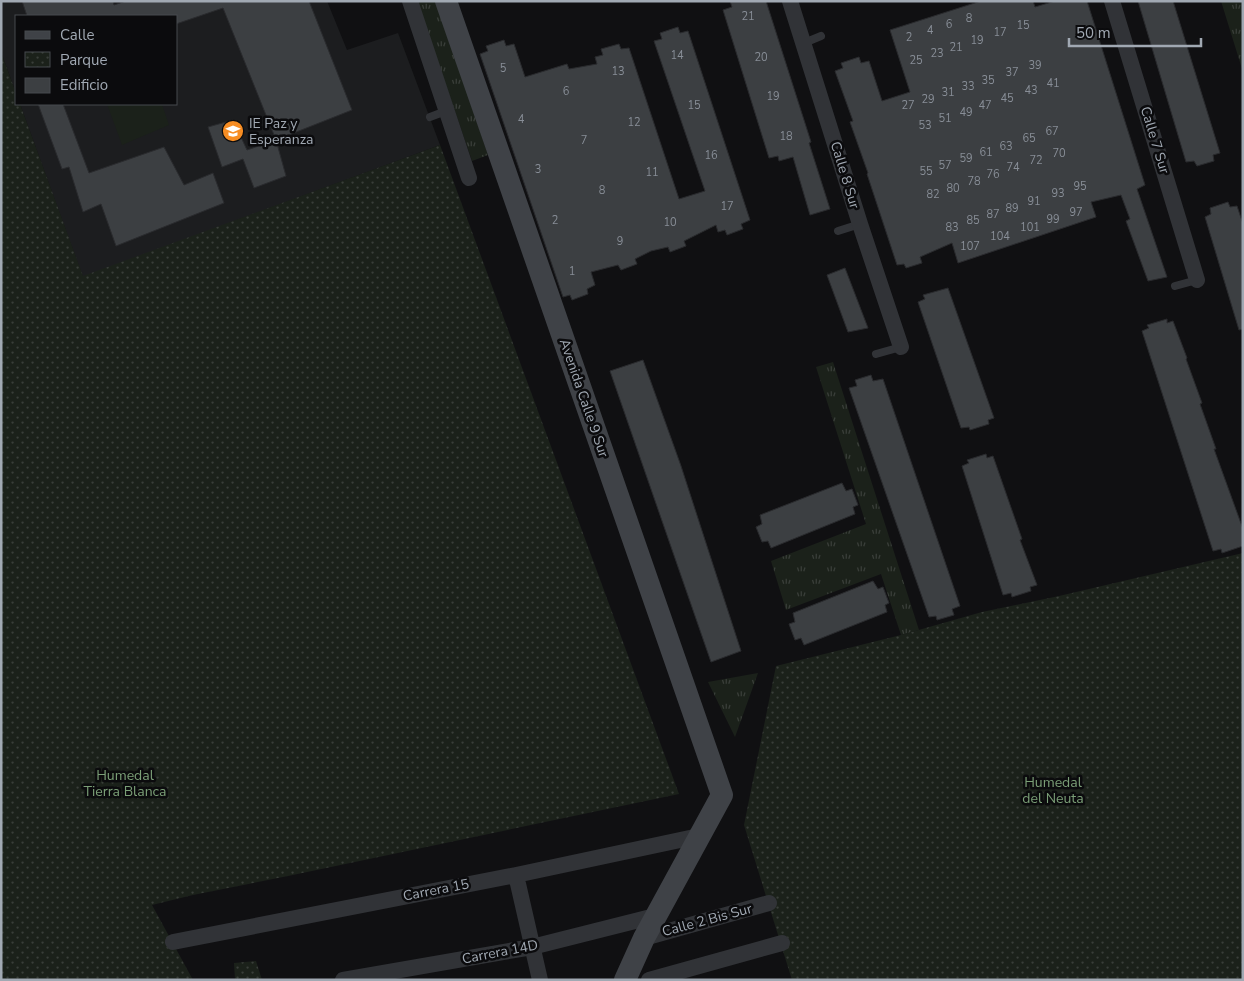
<svg xmlns="http://www.w3.org/2000/svg" width="1244" height="981" font-family="'Nunito Sans',sans-serif">
<style>
.built{fill:#1c1d1f}
.grass{fill:url(#grass-tufts)}
.park{fill:url(#park-dots)}
.pitch{fill:#1b211a}
.building{fill:#3c3f42;stroke:#2a2b2e}
.lines{fill:none;stroke-linecap:round;stroke-linejoin:round}
.lane{stroke:#313337;stroke-width:8}
.street{stroke:#313337;stroke-width:16}
.secondary{stroke:#3f4247;stroke-width:22}
.labels{text-anchor:middle;dominant-baseline:central;stroke-width:5;stroke-linejoin:round;paint-order:stroke}
.number-label{font-size:11px;fill:#888e97}
.poi-label{font-size:14px;fill:#a1a9b3;stroke:#0b0b0d;text-anchor:start}
.street-label{font-size:14px;fill:#a1a9b3;stroke:#0b0b0d}
.park-label{font-size:14px;fill:#7b9f77;stroke:#0b0b0d}
</style>
<defs>
<pattern id="grass-tufts" width="24" height="20" patternUnits="userSpaceOnUse" patternTransform="scale(1.25)"><rect width="24" height="20" fill="#1b211a"/><path d="M3 7l-1-3M5 7V3M7 7l1-3M15 17l-1-3M17 17v-4M19 17l1-3" fill="none" stroke="#393e39"/></pattern>
<pattern id="park-dots" width="8" height="8" patternUnits="userSpaceOnUse" patternTransform="scale(1.25)"><rect width="8" height="8" fill="#1b211a"/><path d="M2 2h.1M6 6h.1" fill="none" stroke="#393e39" stroke-width="1.8" stroke-linecap="round"/></pattern>
</defs>
<rect width="100%" height="100%" fill="#101012"/>
<path class="built" d="M1,1h326l20,49 51,-17 42,112 -357,132 -63,-173h156v-88h-160v77l-15,-41z"/>
<path class="grass" d="M417,1h19l52,154 -16,6z
M1221,1h22v71z
M833,362l86,268 -18,5 -20,-61 -95,36 -15,-49 95,-37 -50,-157z
M758,673l-23,64 -27,-55z"/>
<path class="park" d="M1,52l15,41v11h4l63,172 357,-131 239,649 -391,82 -95,19 -41,10 41,75h-192z
M1243,553v427h-451l-48,-155 32,-159 125,-31 81,-23 77,-16z
M256,961l6,19h-27l-1,-17z"/>
<path class="pitch" d="M107,104h55l7,21 -47,20z"/>
<path class="building" d="M22,1h91l1,4 12,-4h183l43,109 -76,30 -53,-132 -47,16v-8h-149z
M730,1h36l45,141 -2,1 21,66 -20,6 -17,-58 -14,4 -1,-5 -9,2 -46,-148 9,-3z
M981,1h52l2,6 20,-6h32l58,184 -8,4 30,88 -19,4 -22,-60 4,-2 -9,-24 -30,7 5,15 -138,46 -6,-20 -32,14 2,6 -16,5 -2,-4 -7,1 -30,-91 1,-1 -18,-51 3,-1 -18,-50 8,-3 -2,-5 18,-6 2,6 8,-2 13,40 28,-9 -20,-62z
M1138,1h35l47,152 -7,2 1,6 -17,5 -3,-5 -8,1z
M678,27l2,6 8,-2 62,189 -9,4 2,5 -16,6 -2,-5 -7,2 -2,-7 -32,16 2,5 -16,6 -2,-5 -17,4 -16,8 2,5 -16,6 -3,-5 -27,7 4,13 -8,4 1,5 -16,6 -2,-5 -7,2 -83,-243 8,-3 -2,-5 18,-6 2,6 8,-2 11,33 42,-13 2,5 28,-5 -2,-7 8,-2 -2,-6 18,-5 2,5 8,-1 50,151 26,-8 -51,-150 8,-2 -2,-6z
M38,104h25l26,69 75,-26 20,38 29,-12 11,30 -108,43 -15,-42 -18,8 -14,-45 -7,2z
M233,120l14,30 29,-10 10,36 -32,12 -11,-29 -21,8 -14,-40z
M1228,202l2,5 7,-1 6,18v105l-4,1 -34,-113 6,-3 -1,-6z
M845,268l23,60 -20,4 -21,-57z
M948,288l46,130 -6,2 1,4 -19,6 -1,-3 -8,1 -43,-126 7,-3 -2,-4z
M1167,319v4l6,-2 14,37 -1,1 16,44 -2,1 16,45h-2l29,80v17l-21,7 -1,-4 -8,2 -71,-220 7,-3 -2,-3z
M643,360l38,106 60,185 -30,11 -101,-291z
M871,375l2,6 10,-2 77,227 -8,3 2,6 -17,5 -1,-4 -7,1 -80,-229 8,-2 -2,-6z
M986,454l1,4 6,-2 29,83 -2,1 17,45 -7,2 1,4 -19,6 -1,-4 -8,2 -41,-129 7,-3 -2,-3z
M842,483l4,8 6,-2 6,16 -5,2 2,7 -84,34 -3,-7 -6,1 -6,-15 6,-3 -2,-9z
M873,581l5,8 5,-2 6,16 -4,2 2,7 -83,33 -3,-7 -6,2 -6,-16 6,-2 -2,-9z"/>
<g class="lines">
<path class="lane" d="M804,43l17,-7
M430,117l16,-6
M838,231l22,-7
M1175,286l22,-6
M876,354l25,-7"/>
<path class="street" d="M410,1l59,177
M790,1l70,223 41,123
M1112,1l85,279
M516,875l24,105
M644,938l125,-35
M173,942l343,-67 183,-39
M343,980l189,-33 123,-31
M649,980l133,-37"/>
<path class="secondary" d="M446,1l276,794 -78,143 -19,42"/>
</g>
<defs>
<g id="school-disc" transform="scale(1.125)"><circle r="9.5" fill="#f78d23" stroke="#0b0b0d"/><path d="M0-5L7-2L0 1L-7-2ZM-4 1L0 2.5L4 1V4Q0 6-4 4Z" fill="#fff"/></g>
</defs>
<g fill-rule="evenodd">
<use href="#school-disc" x="233" y="131"/>
</g>
<g class="labels">
<g class="number-label">
<text x="748" y="16">21</text>
<text x="969" y="18">8</text>
<text x="949" y="24">6</text>
<text x="1023" y="25">15</text>
<text x="930" y="30">4</text>
<text x="1000" y="32">17</text>
<text x="909" y="37">2</text>
<text x="977" y="40">19</text>
<text x="956" y="47">21</text>
<text x="937" y="53">23</text>
<text x="677" y="55">14</text>
<text x="761" y="57">20</text>
<text x="916" y="60">25</text>
<text x="1035" y="65">39</text>
<text x="503" y="68">5</text>
<text x="618" y="71">13</text>
<text x="1012" y="72">37</text>
<text x="988" y="80">35</text>
<text x="1053" y="83">41</text>
<text x="968" y="86">33</text>
<text x="1031" y="90">43</text>
<text x="566" y="91">6</text>
<text x="948" y="92">31</text>
<text x="773" y="96">19</text>
<text x="1007" y="98">45</text>
<text x="928" y="99">29</text>
<text x="694" y="105">15</text>
<text x="908" y="105">27</text>
<text x="985" y="105">47</text>
<text x="966" y="112">49</text>
<text x="945" y="118">51</text>
<text x="521" y="119">4</text>
<text x="634" y="122">12</text>
<text x="925" y="125">53</text>
<text x="1052" y="131">67</text>
<text x="786" y="136">18</text>
<text x="1029" y="138">65</text>
<text x="584" y="140">7</text>
<text x="1006" y="146">63</text>
<text x="986" y="152">61</text>
<text x="1059" y="153">70</text>
<text x="711" y="155">16</text>
<text x="966" y="158">59</text>
<text x="1036" y="160">72</text>
<text x="945" y="165">57</text>
<text x="1013" y="167">74</text>
<text x="538" y="169">3</text>
<text x="926" y="171">55</text>
<text x="652" y="172">11</text>
<text x="993" y="174">76</text>
<text x="974" y="181">78</text>
<text x="1080" y="186">95</text>
<text x="953" y="188">80</text>
<text x="602" y="190">8</text>
<text x="1058" y="193">93</text>
<text x="933" y="194">82</text>
<text x="1034" y="201">91</text>
<text x="727" y="206">17</text>
<text x="1012" y="208">89</text>
<text x="1076" y="212">97</text>
<text x="993" y="214">87</text>
<text x="1053" y="219">99</text>
<text x="555" y="220">2</text>
<text x="973" y="220">85</text>
<text x="670" y="222">10</text>
<text x="952" y="227">83</text>
<text x="1030" y="227">101</text>
<text x="1000" y="236">104</text>
<text x="620" y="241">9</text>
<text x="970" y="246">107</text>
<text x="572" y="271">1</text>
</g>
<g class="poi-label">
<text x="249" y="123">IE Paz y<tspan x="249" dy="16">Esperanza</tspan></text>
</g>
<g class="street-label">
<text transform="translate(1155 140) rotate(73)">Calle 7 Sur</text>
<text transform="translate(845 175) rotate(73)">Calle 8 Sur</text>
<text transform="translate(584 398) rotate(71)">Avenida Calle 9 Sur</text>
<text transform="translate(436 890) rotate(-11)">Carrera 15</text>
<text transform="translate(707 920) rotate(-15)">Calle 2 Bis Sur</text>
<text transform="translate(500 952) rotate(-11)">Carrera 14D</text>
</g>
<g class="park-label">
<text x="125" y="775">Humedal<tspan x="125" dy="16">Tierra Blanca</tspan></text>
<text x="1053" y="782">Humedal<tspan x="1053" dy="16">del Neuta</tspan></text>
</g>
</g>
<rect width="1244" height="981" fill="none" stroke="#a1a9b3" stroke-width="5"/>
<rect x="15" y="15" width="162" height="90" fill="#0b0b0d" stroke="#474a4f"/>
<rect x="25" y="31" width="25" height="8" fill="#3f4247" stroke="#474a4f"/>
<text x="60" y="40" font-size="15" fill="#a1a9b3">Calle</text>
<rect x="25" y="52" width="25" height="15" fill="url(#park-dots)" stroke="#474a4f"/>
<text x="60" y="65" font-size="15" fill="#a1a9b3">Parque</text>
<rect x="25" y="78" width="25" height="15" fill="#3c3f42" stroke="#474a4f"/>
<text x="60" y="90" font-size="15" fill="#a1a9b3">Edificio</text>
<path d="M1069 38v8h132v-8" fill="none" stroke="#a1a9b3" stroke-width="2.5"/>
<text x="1076" y="38" font-size="15" fill="#a1a9b3" stroke="#0b0b0d" stroke-width="4" paint-order="stroke">50 m</text>
</svg>
